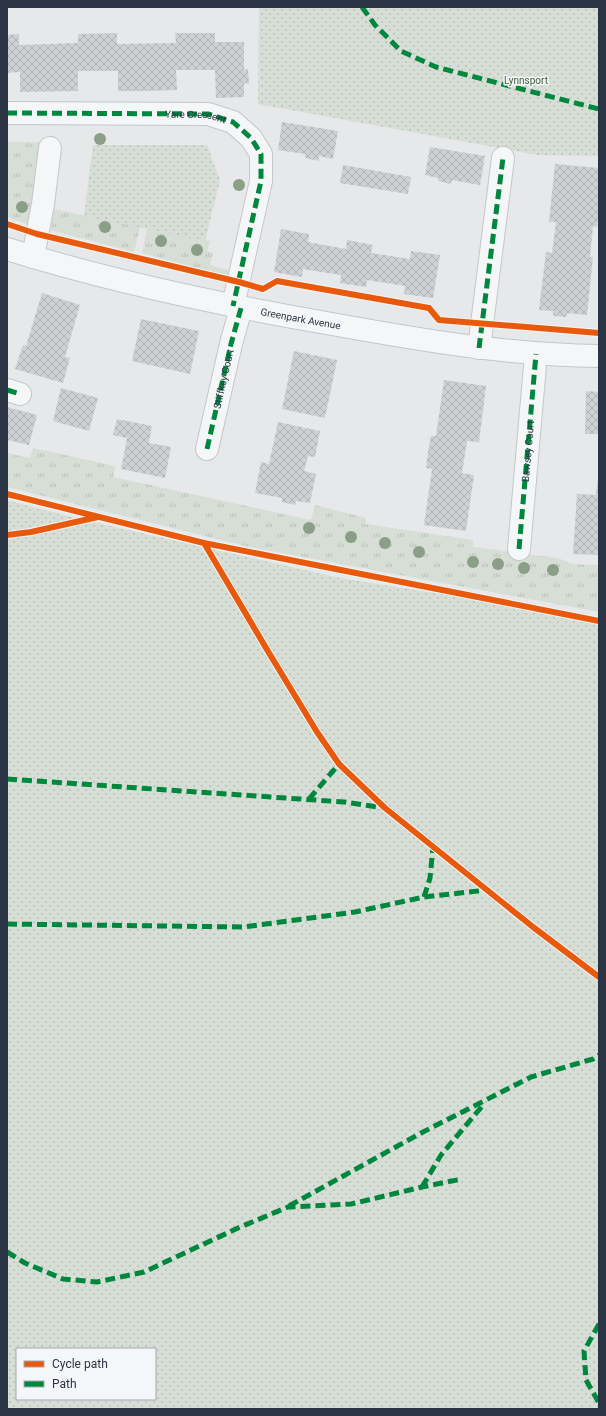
<svg xmlns="http://www.w3.org/2000/svg" width="606" height="1416" font-family="Roboto,sans-serif">
<style>
.grass{fill:url(#grass-tufts)}
.park{fill:url(#park-dots);fill-rule:evenodd}
.building{fill:url(#building-cross-hatch)}
.lines{fill:none;stroke-linecap:round;stroke-linejoin:round}
.minor-casing{stroke:#c4c6c8;stroke-width:24}
.minor{stroke:#f5f6f7;stroke-width:22}
.quiet{stroke:#00873e;stroke-width:5;stroke-dasharray:10 5;stroke-linecap:butt}
.cycleway-casing{stroke:#f4f6f9;stroke-width:8}
.cycleway{stroke:#e8590c;stroke-width:6}
.tree{fill:#8a9e88}
.labels{text-anchor:middle;dominant-baseline:central;stroke-width:3;stroke-linejoin:round;paint-order:stroke}
.park-label{font-size:10px;fill:#3f6138;stroke:#f4f6f9}
.street-label{font-size:10px;fill:#2b3445;stroke:#f4f6f9}
</style>
<defs>
<pattern id="grass-tufts" width="24" height="20" patternUnits="userSpaceOnUse"><rect width="24" height="20" fill="#d6ded6"/><path d="M3 7l-1-3M5 7V3M7 7l1-3M15 17l-1-3M17 17v-4M19 17l1-3" fill="none" stroke="#b8bfb9"/></pattern>
<pattern id="park-dots" width="8" height="8" patternUnits="userSpaceOnUse"><rect width="8" height="8" fill="#d6ded6"/><path d="M2 2h.1M6 6h.1" fill="none" stroke="#b8bfb9" stroke-width="1.8" stroke-linecap="round"/></pattern>
<pattern id="building-cross-hatch" width="8" height="8" patternUnits="userSpaceOnUse"><rect width="8" height="8" fill="#ced0d3"/><path d="M0 0l8 8M0 8l8-8" fill="none" stroke="#b1b3b6"/></pattern>
</defs>
<rect width="100%" height="100%" fill="#e6e8ea"/>
<path class="grass" d="M7,142h35l-12,83 -23,-8z
M53,209l87,18 -6,25 -83,-22z
M147,229l63,12 -3,10 6,2 -3,12 21,6 -2,6 -87,-24z
M33,448l82,18 -2,11 198,43 4,-15 51,13 -1,6 108,16v7l85,11 14,6 27,1v47l-354,-66 -238,-59v-34l23,5z"/>
<path class="park" d="M259,7h340v149l-62,-1 -279,-51z
M93,145h114l13,35 -15,61 -121,-25z
M7,500l64,17 269,61 139,22 120,23v786h-592zM17,1349h138v50h-138z"/>
<path class="building" d="M117,33v11l59,-1 -1,-10h40v9h29v28l4,-1 1,15 -5,-1v14l-28,1 -1,-28h-39l1,20 -30,1h-29v-20h-40v20l-58,1v-20l-13,1v-38l12,-1v11l30,-1 29,-1v-9z
M282,122l56,9 -5,28 -14,-3v5l-14,-3v-4l-27,-4z
M430,147l55,9 -5,29 -28,-5 -1,4 -13,-3v-3l-13,-3z
M555,164l44,4v39l-2,20 -4,-1 -3,31h3l-6,58 -20,-2v4l-14,-1v-5l-14,-1 7,-58 6,1 4,-31h-7z
M343,165l68,12 -3,17 -68,-11z
M281,229l28,5 -1,8 38,7 1,-9 26,5 -2,8 39,6 1,-8 29,4 -7,43 -29,-4 1,-8 -38,-6 -1,7 -26,-4 1,-8 -38,-6 -1,8 -28,-5z
M42,293l38,12 -15,52 5,1 -7,25 -48,-14 8,-24 3,1z
M141,319l58,12 -9,43 -58,-13z
M294,351l43,9 -12,58 -43,-9z
M444,380l42,6 -7,56 -12,-1 -5,32 12,2 -8,56 -42,-6 8,-56 -6,-1 2,-16 3,-16h5z
M61,388l37,10 -9,33 -36,-10z
M586,391l13,1v42h-14z
M7,407l30,8 -8,30 -22,-5z
M117,419l35,7 -3,17 22,4 -6,31 -44,-9 6,-31 -14,-3z
M278,422l42,9 -5,26 -7,-1 -4,15 12,3 -6,29 -14,-2 -1,4 -13,-3v-4l-27,-5 6,-31 8,2z
M598,478h1v77l-26,-1 4,-60 19,1z"/>
<g class="lines">
<g class="minor-casing">
<g id="minor">
<path id="s1" d="M7,113l201,1 25,8 18,16 10,16v27l-28,125"/>
<path id="s2" d="M7,249c106,33 215,56 325,75 88,16 177,31 267,32"/>
<path d="M33,257l10,-53 7,-56"/>
<path d="M479,348l24,-190"/>
<path d="M7,390l13,4"/>
<path id="s3" d="M207,449l24,-105 10,-36"/>
<path d="M519,549l17,-195"/>
</g>
</g>
<use href="#minor" class="minor"/>
<g class="quiet">
<path d="M362,7l13,18 26,26 35,16 163,42"/>
<path d="M7,113l201,1 25,8 18,16 10,16v27l-28,125"/>
<path d="M479,348l24,-190"/>
<path d="M7,390l13,4"/>
<path d="M207,449l24,-105 10,-36"/>
<path id="s4" d="M519,549l17,-195"/>
<path d="M7,779l337,23 40,6"/>
<path d="M309,799l30,-35"/>
<path d="M424,897l6,-19 3,-31"/>
<path d="M7,924l237,3 111,-15 69,-15 63,-7"/>
<path d="M422,1187l19,-32 43,-51"/>
<path d="M289,1206l134,-74 108,-55 62,-18 6,-4"/>
<path d="M7,1252l18,11 38,16 34,3 47,-10 94,-44 50,-21 63,-3 71,-17 40,-8"/>
<path d="M599,1324l-15,27 2,29 13,23"/>
</g>
<g class="cycleway-casing">
<path id="cycleway" d="M7,224l30,10 202,48 24,7 14,-8 152,27 10,12 160,13
M7,494l197,49 395,78
M7,535l24,-3 67,-15
M204,543l65,110 48,79 22,32 46,44 148,119 66,50"/>
</g>
<use href="#cycleway" class="cycleway"/>
</g>
<g class="tree">
<circle cx="100" cy="139" r="6"/>
<circle cx="239" cy="185" r="6"/>
<circle cx="22" cy="207" r="6"/>
<circle cx="105" cy="227" r="6"/>
<circle cx="161" cy="241" r="6"/>
<circle cx="197" cy="250" r="6"/>
<circle cx="309" cy="528" r="6"/>
<circle cx="351" cy="537" r="6"/>
<circle cx="385" cy="543" r="6"/>
<circle cx="419" cy="552" r="6"/>
<circle cx="473" cy="562" r="6"/>
<circle cx="498" cy="564" r="6"/>
<circle cx="524" cy="568" r="6"/>
<circle cx="553" cy="570" r="6"/>
</g>
<g class="labels">
<g class="park-label">
<text x="526" y="80">Lynnsport</text>
</g>
<g class="street-label">
<text stroke="none"><textPath href="#s1" startOffset="189">Yare Crescent</textPath></text>
<text stroke="none"><textPath href="#s2" startOffset="302">Greenpark Avenue</textPath></text>
<text stroke="none"><textPath href="#s3" startOffset="72">Stiffkey Court</textPath></text>
<text stroke="none"><textPath href="#s4" startOffset="98">Bawsey Court</textPath></text>
</g>
</g>
<rect width="606" height="1416" fill="none" stroke="#2b3445" stroke-width="16"/>
<rect x="16" y="1348" width="140" height="52" fill="#f4f6f9" stroke="#a4a8b1"/>
<rect x="24" y="1361" width="20" height="6" fill="#e8590c" stroke="#a4a8b1"/>
<text x="52" y="1368" font-size="12" fill="#2b3445">Cycle path</text>
<rect x="24" y="1381" width="20" height="6" fill="#00873e" stroke="#a4a8b1"/>
<text x="52" y="1388" font-size="12" fill="#2b3445">Path</text>
</svg>
